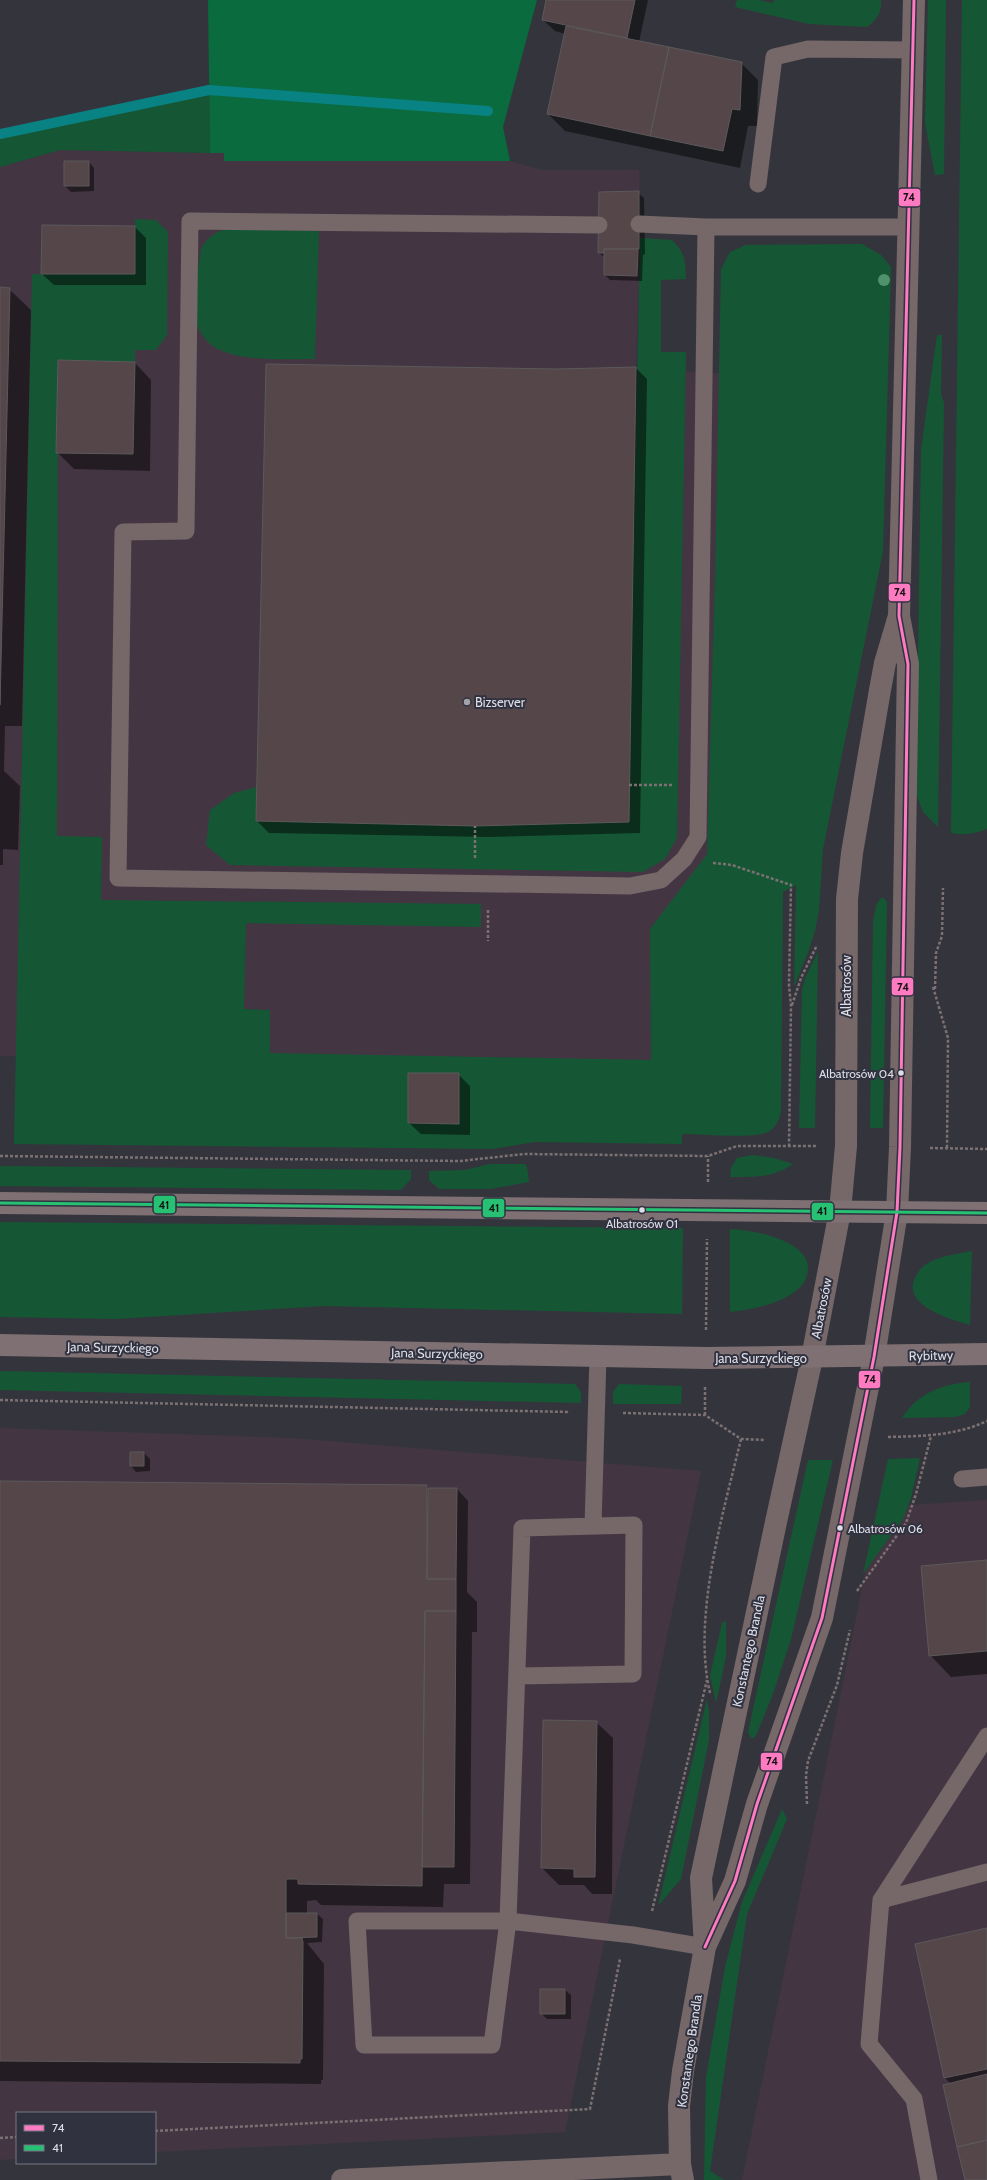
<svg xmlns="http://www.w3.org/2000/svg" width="987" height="2180" font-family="Cabin,sans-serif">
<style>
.industrial{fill:#433642}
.green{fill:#155735}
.forest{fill:#096b3e}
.shadow{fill:#0007}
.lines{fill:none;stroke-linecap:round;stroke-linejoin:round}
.stream{stroke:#098284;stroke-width:10}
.building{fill:#55464a;stroke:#5c595b}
.path{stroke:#7b7072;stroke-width:2.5;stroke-dasharray:3 2;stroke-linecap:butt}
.service{stroke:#766769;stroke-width:17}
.minor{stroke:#766769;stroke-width:22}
.primary{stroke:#7f7073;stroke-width:22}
.bus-1-casing{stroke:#313240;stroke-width:6}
.bus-2-casing{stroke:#313240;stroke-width:6}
.bus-1{stroke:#fe7ac1;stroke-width:3}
.bus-2{stroke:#26c172;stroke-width:3}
.tree{fill:#4f926c}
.poi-dot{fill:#a1a2aa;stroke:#313240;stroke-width:1.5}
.bus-dot{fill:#dcdde6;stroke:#313240;stroke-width:1.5}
.labels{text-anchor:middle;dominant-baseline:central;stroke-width:4;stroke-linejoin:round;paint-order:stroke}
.bus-label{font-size:12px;fill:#dcdde6;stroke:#313240;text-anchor:end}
.poi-label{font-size:13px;fill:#dcdde6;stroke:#313240;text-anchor:start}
.street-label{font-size:13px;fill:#dcdde6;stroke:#313240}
.line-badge{stroke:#313240;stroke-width:1.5}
.pale-badge-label{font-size:11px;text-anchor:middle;font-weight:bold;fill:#111}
</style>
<rect width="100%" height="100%" fill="#34353c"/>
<path class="industrial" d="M60,150l165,3 -1,8h286l32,9h97l2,54 -5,143 68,6h34l-6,492 -76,202 -656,-11v-889z
M0,1428l291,10 410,33 -136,661 -410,20v-39h-138v46l-17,1z
M880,1500l30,5 77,-5v680h-245z"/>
<path class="green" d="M737,0h22l14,3 1,-3h107c1,12 -4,20 -14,27l-58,-3 -74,-17z
M928,0h18l-2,174 -9,1 -10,-52z
M962,0h25v829c-12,5 -23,6 -36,4z
M209,90l1,63 -150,-3 -60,17v-33z
M135,219l21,1 12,12 -1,103 -11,15h-21v12l-77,-1 -1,475 45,1 -1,63 380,4v23l-235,-4 -2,86 26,1v43l381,7 -1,-131 57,-75 8,-274 6,-311 9,-17 16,-7 116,-1 19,11 10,12 -8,284 -60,298 -4,61 -4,21 -5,16 -16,40 2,-102 -13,7 -2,220c-2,8 -5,16 -13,20 -14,7 -67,2 -86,2v10l-148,-2 -41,7 -479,-5 18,-870h103z
M225,229l94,2 -4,128c-29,0 -71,3 -97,-10 -9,-4 -19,-16 -21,-25 -3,-10 1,-68 5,-77 6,-10 13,-14 23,-18z
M640,238l32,2c14,14 13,20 14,39l-25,1v72h25l-9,486 -12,21 -22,13 -413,-7 -24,-20 4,-35 24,-17 23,-6 -1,34 219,5 153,-4z
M937,335h5l-1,59 3,9 -6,424 -15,-15 -7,-18 5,-344z
M881,898h3l3,4 -4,226h-13l3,-206 3,-17z
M818,952l-3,176h-16l3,-139 4,-13z
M752,1155l22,3 19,6c-20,14 -39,13 -63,13l1,-9 6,-10z
M490,1164h35l2,3 2,15 -39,7h-51l-10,-9v-9l36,-1z
M0,1166l411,4v9l-10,11 -401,-4z
M0,1222l683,6 -1,86 -359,-8 -207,13 -116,-2z
M730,1229c22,1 75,10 78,37 0,8 -2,15 -7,20 -17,18 -48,23 -71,26z
M972,1251l-2,74c-17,-5 -62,-17 -57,-42 2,-6 6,-14 12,-18 12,-9 32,-11 47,-14z
M0,1371l575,13 6,8v11l-581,-13z
M970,1382v25l-5,7 -10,3 -53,1c16,-25 40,-34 68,-36z
M619,1384l63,2 -1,18h-68v-12z
M920,1458l-9,40 -8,21 -40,55 25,-115z
M808,1460h25l-42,179 -18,55 -16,39 -3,5h-3l-3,-6z
M726,1621v35l-10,47 -6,-27 12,-53z
M707,1699l2,13v28l-28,139 -23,27z
M782,1809l5,10 -40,95 -37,257 14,9h-20l2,-103 19,-110 17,-65z"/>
<path class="forest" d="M208,0h329l-34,127 7,34h-286v-8h-14z"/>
<path class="shadow" d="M547,0h101l-9,42 102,21 17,17 -1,46h-9l-8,42 -175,-37 -17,-17 17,-80 -10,-3 -12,-11z
M89,162l5,6v23l-23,1 -6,-6z
M638,193l6,5 1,56 -2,1 -1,26 -32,-1 -5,-5v-17l-6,-5z
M135,227l11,11v47h-92l-12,-11z
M0,288l9,1 22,21 -9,416h-17l-1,45 16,15 -2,64 -15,-1v16h-3z
M135,363l16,17 -1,91 -76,-2 -17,-17z
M636,368l11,11 -7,454 -152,4 -219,-4 -12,-12 300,-451z
M458,1074l12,12v49l-49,-1 -12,-11z
M131,1453h13l6,6v12l-14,1 -5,-6z
M0,1482l427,4 3,3h27l11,12 -1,91 10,10v30h-5l-2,252h-26l-1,23 -122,-2 -5,-5 -9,1v13h10l6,5 -1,23 -15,1 17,21 -1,116h-2v4l-321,-3z
M987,1561v113l-36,3 -21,-22z
M596,1722l17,16 -1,156h-20l-8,-9h-25l-17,-17z
M987,1929v251h-20l-16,-96 -6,-6z
M541,1990h24l6,5v24h-24l-6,-6z"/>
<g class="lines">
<path class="stream" d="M0,134l209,-44 279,21"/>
</g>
<path class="building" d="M546,0h89l-8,38 -85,-18z
M566,26l103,21 -19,89 -103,-22z
M669,47l73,15 -2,48 -8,-1 -9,42 -73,-15z
M64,161h25v25h-25z
M639,191v58h-35v4h-6l1,-61z
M42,225l93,1v48h-94z
M604,249h34l-1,27 -33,-1z
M0,287l10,1 -10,417z
M58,360l77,2 -2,92 -77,-1z
M266,364l291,5 79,-2 -7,455 -154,4 -219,-5z
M408,1073h51v51l-51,-1z
M130,1452h14v14h-14z
M0,1481l427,4v94h29v32h-31l-3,275 -124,-2v-5h-12v59h16l1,4 -1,117h-2v4l-300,-2z
M428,1488h29l-1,91h-29z
M987,1560v91l-58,5 -8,-90z
M425,1611h31l-2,256h-32z
M543,1720l54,1 -2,156h-21v-8l-33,-1z
M286,1913h31v24l-31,1z
M987,1928v141l-43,9 -29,-134z
M540,1989h25v25h-25z
M987,2074v66l-30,7 -14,-62z
M987,2140v40h-22l-8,-33z"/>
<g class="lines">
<path class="path" d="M629,785h43
M475,858v-32
M713,863l19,2 59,20 -2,100 2,21 -2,139
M488,910v31
M933,987l15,51 -1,110
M935,989l1,-36 6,-17 1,-48
M792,1005l9,-27 16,-33
M930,1148l57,1
M0,1156l460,5 64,-7 184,2 29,-10h80
M708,1182v-26
M706,1330l1,-91
M0,1400l570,12
M623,1413l82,2 36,24 24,1
M705,1415v-28
M888,1437c34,-1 67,-1 99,-16
M857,1591l49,-68 10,-29 15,-58
M710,1693c-18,-76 13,-179 31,-254
M807,1804l-1,-29 2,-14 29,-76 13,-55
M652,1911l55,-231
M155,2131l435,-22 30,-150
M0,2138l17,-1"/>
<path class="service" d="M758,184l16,-127 34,-8 105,1
M639,224l67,3
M599,225l-409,-4 -4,310 -63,1 -5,346 512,8 31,-6 23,-21 14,-22 8,-610h203
M962,1479l25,-2
M593,1526l5,-170
M517,1676l116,-2 1,-149 -112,3 -14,393 125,14 72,12
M881,1900l106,-164
M357,1921h151l-16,124h-128z
M929,2180l-15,-81 -45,-55 12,-144 106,-28"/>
<path class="minor" d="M705,1947l30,-66 22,-77 65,-186 52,-261 23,-145 3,-65 8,-483 -9,-48 15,-616
M342,2180l338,-16
M683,2180l-3,-16 -1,-58 4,-35 22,-124 -4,-69 75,-356 36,-164 28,-147 6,-65 1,-247 5,-46 28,-163 5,-27 13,-44"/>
<path class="primary" d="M0,1203l987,10
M0,1345l706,13 281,-4"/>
<g class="bus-1-casing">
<path id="bus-1" d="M705,1947l30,-66 22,-77 65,-186 52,-261 23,-145 3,-65 8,-483 -9,-48 15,-616"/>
</g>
<g class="bus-2-casing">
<path id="bus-2" d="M0,1203l987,10"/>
</g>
<use href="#bus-1" class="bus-1"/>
<use href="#bus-2" class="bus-2"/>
</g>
<circle class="tree" cx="884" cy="280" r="6"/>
<circle class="poi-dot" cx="467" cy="702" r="4"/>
<g class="bus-dot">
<circle cx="901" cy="1073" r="3.5"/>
<circle cx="642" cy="1210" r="3.5"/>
<circle cx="840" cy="1528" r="3.5"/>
</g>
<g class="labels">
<g class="bus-label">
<text x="894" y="1073">Albatrosów 04</text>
<text x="642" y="1223" text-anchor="middle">Albatrosów 01</text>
<text x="848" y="1528" text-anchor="start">Albatrosów 06</text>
</g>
<g class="poi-label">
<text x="475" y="702">Bizserver</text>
</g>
<g class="street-label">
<text transform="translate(846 986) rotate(-90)">Albatrosów</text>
<text transform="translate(821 1308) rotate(-79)">Albatrosów</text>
<text transform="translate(113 1347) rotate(1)">Jana Surzyckiego</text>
<text transform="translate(437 1353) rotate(1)">Jana Surzyckiego</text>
<text transform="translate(931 1355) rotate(-1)">Rybitwy</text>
<text x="761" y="1358">Jana Surzyckiego</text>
<text transform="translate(748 1651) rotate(-78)">Konstantego Brandla</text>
<text transform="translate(689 2051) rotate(-82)">Konstantego Brandla</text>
</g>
</g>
<g class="line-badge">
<rect x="898" y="188" width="23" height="19" rx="4" fill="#fe7ac1"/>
<rect x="888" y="583" width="23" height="19" rx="4" fill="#fe7ac1"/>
<rect x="891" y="977" width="23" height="19" rx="4" fill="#fe7ac1"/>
<rect x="153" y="1195" width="23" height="19" rx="4" fill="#26c172"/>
<rect x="482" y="1198" width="23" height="20" rx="4" fill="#26c172"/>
<rect x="811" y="1202" width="23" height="19" rx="4" fill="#26c172"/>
<rect x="858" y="1370" width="23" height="19" rx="4" fill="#fe7ac1"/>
<rect x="760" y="1752" width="23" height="19" rx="4" fill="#fe7ac1"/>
</g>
<g class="pale-badge-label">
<text x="909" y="201">74</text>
<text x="900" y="596">74</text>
<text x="903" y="991">74</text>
<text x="164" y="1209">41</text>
<text x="494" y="1212">41</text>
<text x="822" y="1215">41</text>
<text x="870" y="1383">74</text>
<text x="772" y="1765">74</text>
</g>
<rect x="16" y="2112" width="140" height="52" fill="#313240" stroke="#757682"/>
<rect x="24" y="2125" width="20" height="6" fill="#fe7ac1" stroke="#757682"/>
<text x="52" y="2132" font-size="12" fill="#dcdde6">74</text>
<rect x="24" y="2145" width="20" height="6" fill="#26c172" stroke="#757682"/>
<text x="52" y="2152" font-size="12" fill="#dcdde6">41</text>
</svg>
